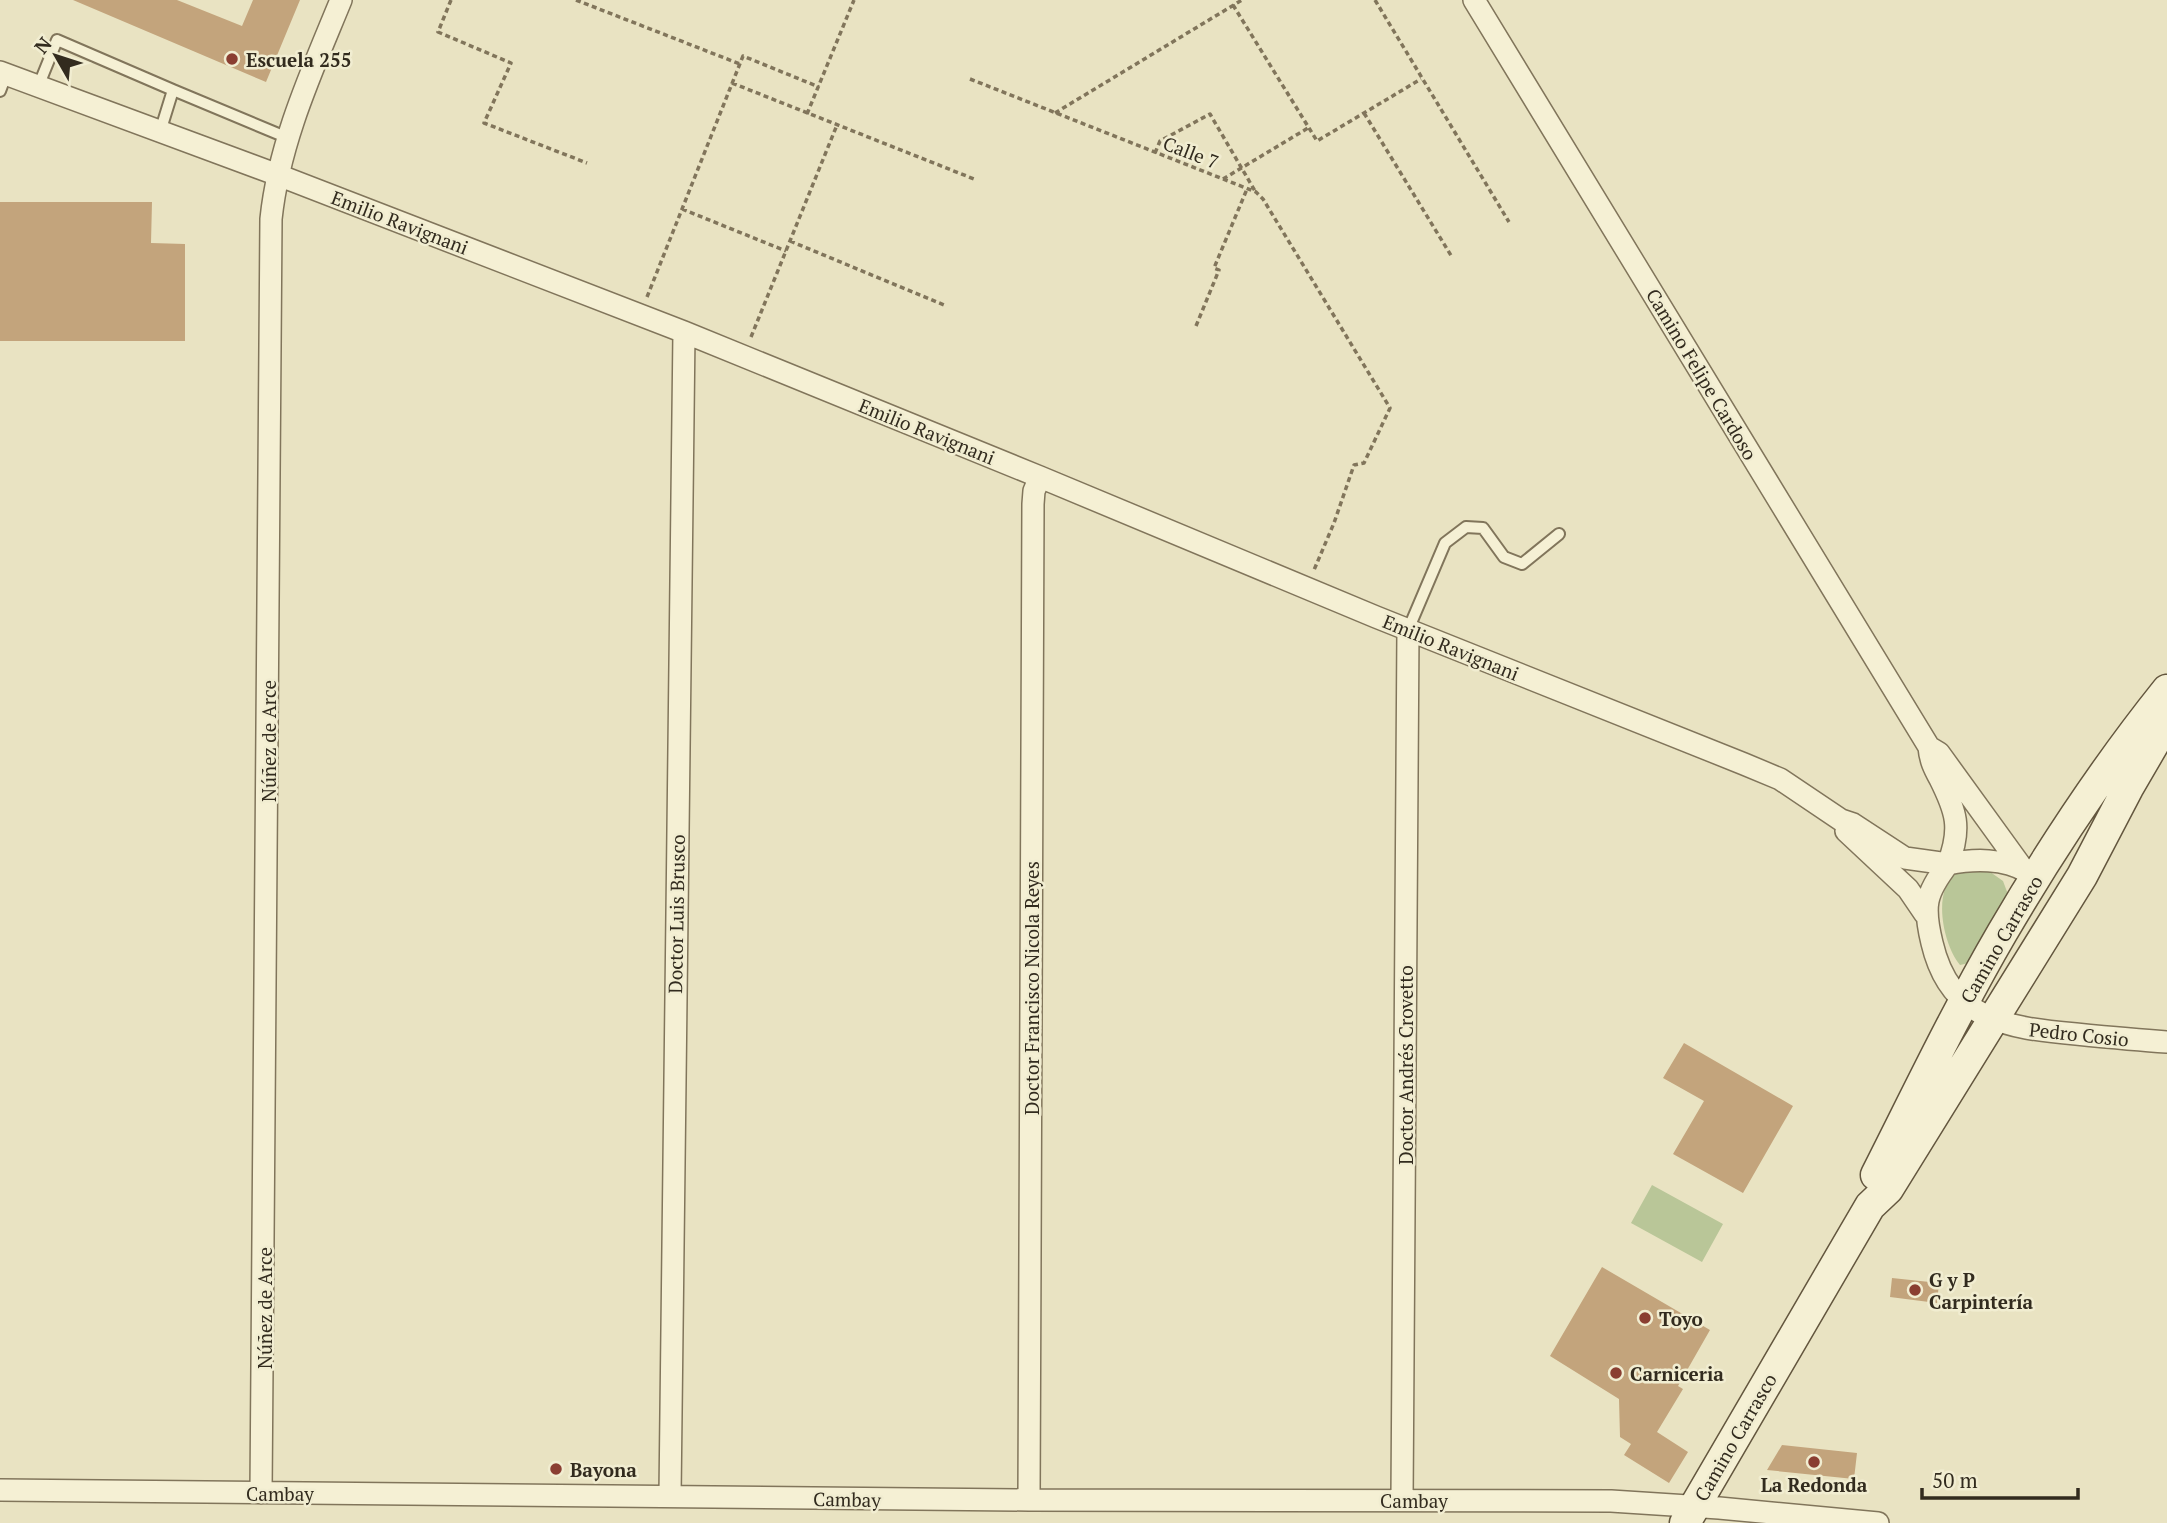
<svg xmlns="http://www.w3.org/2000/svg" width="2167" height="1523" font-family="'PT Serif',serif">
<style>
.green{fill:#b9c698}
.building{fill:#c3a47c}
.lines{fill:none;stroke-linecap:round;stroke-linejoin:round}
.lane-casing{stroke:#81755b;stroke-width:14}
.street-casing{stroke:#81755b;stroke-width:24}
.secondary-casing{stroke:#63563e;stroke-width:33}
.path{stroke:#81755b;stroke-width:3.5;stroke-dasharray:5 3.5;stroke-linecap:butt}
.lane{stroke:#f5f0d4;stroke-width:10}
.street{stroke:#f5f0d4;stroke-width:21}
.secondary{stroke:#f5f0d4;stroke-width:30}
.poi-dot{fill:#8a3e31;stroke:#f1edd1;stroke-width:2.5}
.labels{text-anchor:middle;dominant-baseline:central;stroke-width:5;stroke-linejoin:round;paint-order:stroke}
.poi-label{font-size:19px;font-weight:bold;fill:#322b1e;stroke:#f1edd1;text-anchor:start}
.street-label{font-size:19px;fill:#322b1e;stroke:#f1edd1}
</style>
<rect width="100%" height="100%" fill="#e9e3c2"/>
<path class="green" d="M1986,869l17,12 6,16 -40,66 -9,2c-17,-20 -29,-77 -2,-93 8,-4 19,-2 28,-3z
M1652,1185l71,39 -21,38 -71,-39z"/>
<path class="building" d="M73,0h104l65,26 11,-26h47l-34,82z
M0,202h152l-1,41 34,1v97h-185z
M1684,1043l109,63 -50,87 -70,-39 31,-53 -41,-23z
M1602,1267l108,63 -32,56 5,3 -26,43 31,20 -19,31 -45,-28 7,-11 -11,-7 -1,-38 -69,-43z
M1892,1278l47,5 -2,20 -47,-6z
M1782,1445l75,8 -3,26 -87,-9z"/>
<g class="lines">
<g class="lane-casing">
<path id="lane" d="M38,87l19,-47 116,50 -13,42
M173,90l115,48
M0,91l6,-16
M1408,630l37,-87 21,-16 17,1 21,29 18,7 37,-30"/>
</g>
<g class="street-casing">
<path id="street" d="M1474,0l455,747 10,6 84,116
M0,72l278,103 406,157 356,145 336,140 368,147 36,15 61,41 12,4 52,34 43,6c14,-36 8,-53 -8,-85 -6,-11 -10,-19 -11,-32
M1846,831l62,58 17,25
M2027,872c-22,-14 -54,-13 -79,-8 -23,30 -25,42 -16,79 18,77 75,85 144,91 30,3 61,6 91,8
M0,1490l1029,10 582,1 108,7 159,15
M261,1493l10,-1274c8,-77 41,-148 70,-219
M670,1496l14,-1164
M1029,1500l4,-996 1,-13 6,-14
M1402,1500l6,-870"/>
</g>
<g class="secondary-casing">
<path id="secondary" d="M1876,1175c41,-81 80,-163 126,-242 49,-84 104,-167 165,-243
M1685,1523l185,-317 18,-17 194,-313 46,-88 39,-67"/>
</g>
<path class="path" d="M451,0l-13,32 73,31 -27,60 103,40
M576,0l164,64
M1375,0l134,222
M1233,5l84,136 104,-62
M970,79l286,113 7,7 127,209 -26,55 -10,2 -20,58 -20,47
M732,83l242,96
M1055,113l187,-113
M1364,113l88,144
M807,114l47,-114
M1155,153l5,-12 50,-27 45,77
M1223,179l85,-51
M682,209l104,42
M790,241l154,64
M647,297l96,-241 76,31
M1196,326l23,-56 -5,-2 33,-79
M751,337l86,-212"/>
<use href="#lane" class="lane"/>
<use href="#street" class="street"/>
<use href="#secondary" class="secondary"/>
</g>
<g class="poi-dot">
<circle cx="232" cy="59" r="7"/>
<circle cx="1915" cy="1290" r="7"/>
<circle cx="1645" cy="1318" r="7"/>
<circle cx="1616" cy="1373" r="7"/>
<circle cx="1814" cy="1462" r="7"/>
<circle cx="556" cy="1469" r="7"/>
</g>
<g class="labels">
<g class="poi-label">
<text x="246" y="59">Escuela 255</text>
<text x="1929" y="1279">G y P<tspan x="1929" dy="22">Carpintería</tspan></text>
<text x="1659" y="1318">Toyo</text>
<text x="1630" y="1373">Carniceria</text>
<text x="570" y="1469">Bayona</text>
<text x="1814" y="1484" text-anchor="middle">La Redonda</text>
</g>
<g class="street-label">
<text transform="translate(1191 152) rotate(21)">Calle 7</text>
<text transform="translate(400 222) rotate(21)">Emilio Ravignani</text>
<text transform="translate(1702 374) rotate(59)">Camino Felipe Cardoso</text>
<text transform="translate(927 431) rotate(22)">Emilio Ravignani</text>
<text transform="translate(1451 647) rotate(22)">Emilio Ravignani</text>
<text transform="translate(268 741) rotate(-90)">Núñez de Arce</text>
<text transform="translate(676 914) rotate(-89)">Doctor Luis Brusco</text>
<text transform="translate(2001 939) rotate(-60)">Camino Carrasco</text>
<text transform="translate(1031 988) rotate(-90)">Doctor Francisco Nicola Reyes</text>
<text transform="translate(2079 1034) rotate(6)">Pedro Cosio</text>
<text transform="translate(1405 1065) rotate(-90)">Doctor Andrés Crovetto</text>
<text transform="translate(264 1308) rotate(-90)">Núñez de Arce</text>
<text transform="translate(1735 1437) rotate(-60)">Camino Carrasco</text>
<text x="280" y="1493">Cambay</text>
<text transform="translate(847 1499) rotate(1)">Cambay</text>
<text x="1414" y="1500">Cambay</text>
</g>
</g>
<g transform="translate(56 56) rotate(309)" stroke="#f1edd1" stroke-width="5" paint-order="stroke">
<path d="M0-5L12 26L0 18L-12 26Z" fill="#322b1e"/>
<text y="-10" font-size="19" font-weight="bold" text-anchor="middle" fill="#322b1e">N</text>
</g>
<path d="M1922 1488v10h156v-10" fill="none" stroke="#322b1e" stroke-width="3.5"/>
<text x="1932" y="1488" font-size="21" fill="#322b1e" stroke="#f1edd1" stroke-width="5" paint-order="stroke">50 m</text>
</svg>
